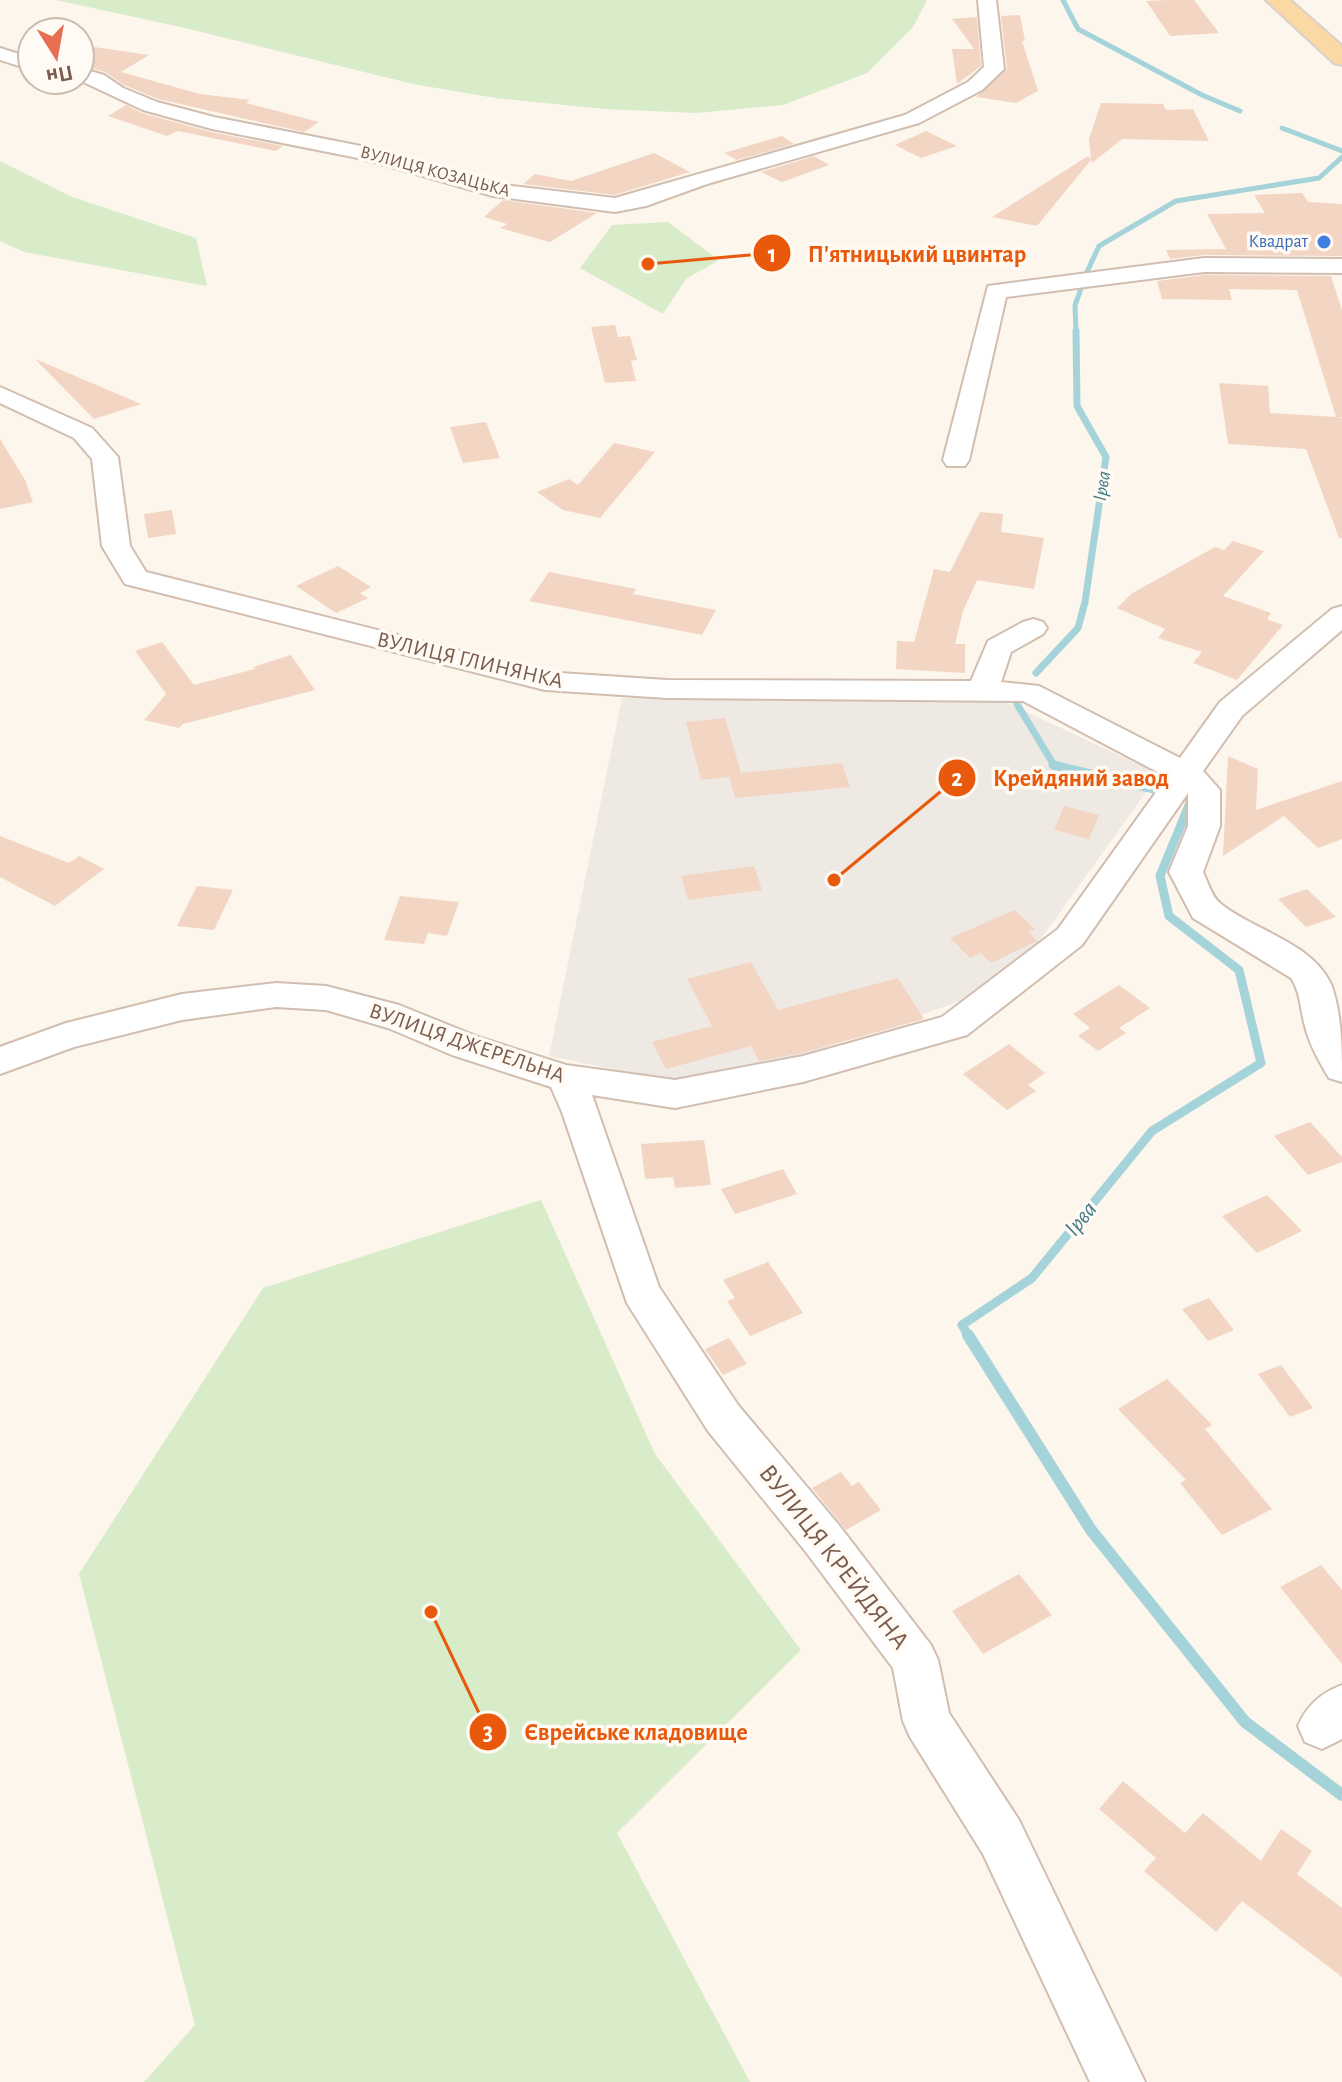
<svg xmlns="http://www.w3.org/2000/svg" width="1342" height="2082" font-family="'Alegreya Sans',sans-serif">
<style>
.industrial{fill:#efe9e4}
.green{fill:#d8ecc9}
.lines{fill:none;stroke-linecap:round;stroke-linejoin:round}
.stream-far3{stroke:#a5d3da;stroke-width:5}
.stream-far2{stroke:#a5d3da;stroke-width:7}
.stream-far1{stroke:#a5d3da;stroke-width:9}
.stream{stroke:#a5d3da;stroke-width:12}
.building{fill:#f3d5c3}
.minor-casing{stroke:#d1beb0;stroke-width:4}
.major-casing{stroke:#dad1cd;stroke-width:4}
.minor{fill:#fff;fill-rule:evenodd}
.major{fill:#fbd9a5;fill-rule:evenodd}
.shop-dot{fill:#3f7fe0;stroke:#fffaf3;stroke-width:3}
.labels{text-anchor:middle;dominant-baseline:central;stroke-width:7;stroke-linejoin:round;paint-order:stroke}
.far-street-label{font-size:18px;fill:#7a5c4d;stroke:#fffaf3}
.far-shop-label{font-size:18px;fill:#366cbe;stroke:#fffaf3;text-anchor:end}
.far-water-label{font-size:20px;font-style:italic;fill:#437c86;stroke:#fffaf3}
.street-label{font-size:22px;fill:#7a5c4d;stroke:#fffaf3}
.water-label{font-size:24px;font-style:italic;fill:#437c86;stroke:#fffaf3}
.near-street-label{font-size:26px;fill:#7a5c4d;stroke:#fffaf3}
.leader{fill:none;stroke:#e8590c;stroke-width:3}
.callout-dot{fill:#e8590c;stroke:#fffaf3;stroke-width:3}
.mark-label{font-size:24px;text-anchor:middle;font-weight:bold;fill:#fff}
.callout-label{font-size:24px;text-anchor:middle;font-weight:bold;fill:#e8590c;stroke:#fffaf3;stroke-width:7;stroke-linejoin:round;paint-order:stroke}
</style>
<rect width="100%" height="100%" fill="#fdf6ec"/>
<path class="industrial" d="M622,698l379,2 158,74 -151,211 -303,103 -156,-32z"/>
<path class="green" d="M56,0h871l-14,27 -46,46 -84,32 -87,8 -92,-4 -109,-11 -82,-14 -228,-56z
M0,161l72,36 124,41 11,48 -183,-34 -24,-11z
M668,222l51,38 -33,19 -23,35 -83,-46 32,-43z
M541,1200l114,254 146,196 -184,183 133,249h-606l51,-57 -116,-451 184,-286z"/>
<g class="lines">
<path class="stream-far3" d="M1063,0l15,29 124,66 38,16
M1282,128l60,23
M1087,272l12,-26 77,-45 143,-23 23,-21
M1076,333l-1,-28 6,-16"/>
<path class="stream-far2" d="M1036,673l42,-45 7,-26 21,-145 -29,-51 -1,-75
M1014,699l41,68"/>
<path class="stream-far1" d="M969,1337l-7,-12 70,-47 120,-147 109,-68 -22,-93 -70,-54 -9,-40 32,-78 -139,-33"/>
<path class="stream" d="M968,1335l123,195 154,192 97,73"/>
</g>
<path class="building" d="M1168,0h26l25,33 -49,3 -24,-35z
M1020,15l5,26h-3l16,50 -22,12 -40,-6 31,-28 -6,-53z
M977,17l4,49 -24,18 -5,-35h22l-22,-30z
M80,45l69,10 -28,17 79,22 50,6 -4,3 73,19 -15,10 -146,-33 -34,-14 -19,-13 -25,-7z
M1101,103l62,1 3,6 27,-1 16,32 -87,-2 -30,24 -1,-3 -54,66 -45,-9 96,-61 3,3 -2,-20z
M126,105l16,8 69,19 72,14 -7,5 -98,-20 -11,5 -59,-20z
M926,131l31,15 -36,12 -26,-13z
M782,136l12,8 -57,16 -13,-7z
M654,153l36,19 -75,23 -92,-11 12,-10 36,7z
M814,156l15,9 -47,17 -21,-10z
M1302,193l6,9 34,2v52l-138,-1 -34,4 -4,-9 60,-1 -19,-35 58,-1 -11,-18z
M503,200l94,13 -47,29 -50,-14 7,-4 -23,-7z
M1204,275l127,1 11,34v107h-3l3,1v120h-3l-33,-89 -78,-5 -9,-61 49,3 2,27 66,4 -39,-127 -68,-1 3,11 -70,-1 -5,-18z
M615,325l3,12 12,-1 7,24 -6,1 5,20 -31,2 -14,-56z
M35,359l106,45 -47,15z
M486,422l14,36 -37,5 -13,-36z
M0,439l25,41 8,22 -33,7z
M614,443l41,9 -55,66 -37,-8 -26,-18 32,-13 9,6z
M172,510l4,24 -28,4 -4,-24z
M980,512l23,2 -2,18 43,6 -10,51 -57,-9 -14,31 -8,33h10v29l-69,-4 1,-28 17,1 20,-73 16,3z
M1233,541l31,10 -41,45 48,17 -4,6 16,6 -46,55 -44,-17 9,-11 -44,-14 7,-9 -48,-21 14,-14 84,-47 9,3z
M338,566l33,21 -11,6 8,5 -32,15 -40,-27z
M549,572l87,17 -3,5 83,16 -14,25 -173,-34z
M162,642l32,43 61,-16 -2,-2 38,-12 24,35 -132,34 -4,4 -35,-8 22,-26 -31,-43z
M725,718l16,55 101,-10 8,24 -115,11 -6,-21 -28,3 -15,-58z
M1228,756l30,13 -2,41 86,-29v58l-24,9 -34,-32 -61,40z
M1064,806l35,9 -10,24 -35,-9z
M0,836l69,27 10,-7 25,13 -49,37 -55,-29z
M754,866l8,24 -74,10 -7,-24z
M197,886l36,4 -19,40 -37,-4z
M1307,889l29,28 -30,10 -28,-28z
M400,896l59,6 -12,34 -19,-3 -4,11 -40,-4z
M1015,910l20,19 -6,3 8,9 -46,22 -10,-10 -11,5 -20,-20z
M751,962l27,48 120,-32 26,41 -122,34 -43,8 -8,-15 -85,23 -14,-27 60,-16 -25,-47z
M1119,985l31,23 -31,20 7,5 -28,18 -20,-15 12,-8 -17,-14z
M1009,1044l36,29 -17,12 8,6 -29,19 -44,-36z
M1310,1122l32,35v5l-34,13 -34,-39z
M704,1140l7,45 -36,3 -2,-11 -28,2 -4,-35z
M783,1169l14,25 -62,20 -14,-25z
M1267,1195l35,36 -45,22 -35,-37z
M768,1262l35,51 -53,23 -23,-35 8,-3 -12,-18z
M1209,1298l25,32 -26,11 -26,-32z
M729,1338l18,26 -24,11 -18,-26z
M1281,1365l32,43 -23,9 -32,-43z
M1167,1379l45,46 -7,4 67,80 -50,26 -42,-52 6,-3 -68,-71z
M841,1472l11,14 7,-4 22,28 -35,20 -34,-42z
M1321,1565l21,25v74l-62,-77z
M1019,1574l33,41 -69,39 -31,-43z
M1123,1781l62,52 18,-20 58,48 20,-32 31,22 -15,23 45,34v69l-100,-76 -26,31 -72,-61 12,-13 -57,-49z"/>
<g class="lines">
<g class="minor-casing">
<path id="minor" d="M978,0h18l8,69 -22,21 -63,33 -212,61 -61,22 -31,6 -122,-16 -130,-37 -151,-30 -69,-19 -64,-30 1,-12 24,7 19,13 34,14 57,15 152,30 129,37 120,14 290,-83 63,-33 16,-15z
M0,48l32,10v12l-32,-10z
M1204,258l138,1v14l-138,-1 -198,25 -37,163 -4,6h-18l-4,-6 45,-174z
M0,387l92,41 26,29 12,89 16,26 399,100 122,8 304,1 17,-40 35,-19 10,-3 10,3 4,6 -4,6 -32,18 -10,30 38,4 141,72 40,-56 112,-93 10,-3v24l-100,86 -39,55 17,19v36l-17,46c5,10 9,26 18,32 34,27 90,38 110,80 11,29 11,67 11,98l-13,-4c-9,-15 -20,-34 -24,-52 -5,-17 -4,-33 -14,-48l-98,-60 -24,-46 19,-46v-33l-106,152 -115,90 -164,47 -128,26 -83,-13 67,192 79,118 100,119 93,121 7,15 11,53 70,107 126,262h-55l-107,-228 -73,-117 -7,-16 -10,-53 -87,-116 -98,-121 -81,-128 -65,-191 -11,-25 -99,-32 -64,-27 -62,-18 -50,-3 -94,13 -108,27 -74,27v-27l66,-24 116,-29 94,-11 50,3 73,19 79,32 88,28 109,15 128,-24 139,-39 116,-88 109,-152 -144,-76 -356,-3 -122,-8 -420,-106 -23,-38 -10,-87 -18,-21 -74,-35z
M1342,1685v54l-20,10 -17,-7 -7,-16c9,-21 23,-33 44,-41z"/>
</g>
<g class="major-casing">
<path id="major" d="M1266,0h24l52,46v19l-8,-2z"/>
</g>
<use href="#minor" class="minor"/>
<use href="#major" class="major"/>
</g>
<circle class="shop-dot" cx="1324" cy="242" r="8"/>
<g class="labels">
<g class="far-street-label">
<text transform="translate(435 172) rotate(15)">ВУЛИЦЯ КОЗАЦЬКА</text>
</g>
<g class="far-shop-label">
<text x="1308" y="242">Квадрат</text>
</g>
<g class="far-water-label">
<text transform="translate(1102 486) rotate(-81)">Ірва</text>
</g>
<g class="street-label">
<text transform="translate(470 660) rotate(13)">ВУЛИЦЯ ГЛИНЯНКА</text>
<text transform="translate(467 1043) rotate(19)">ВУЛИЦЯ ДЖЕРЕЛЬНА</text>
</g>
<g class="water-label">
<text transform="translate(1081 1219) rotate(-51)">Ірва</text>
</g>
<g class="near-street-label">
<text transform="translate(834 1557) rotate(52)">ВУЛИЦЯ КРЕЙДЯНА</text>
</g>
</g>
<path class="leader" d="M648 264L772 253M834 880L957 778M431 1612L488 1732"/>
<g class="callout-dot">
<circle cx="648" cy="264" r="8"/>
<circle cx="834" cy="880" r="8"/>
<circle cx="431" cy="1612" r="8"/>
<circle cx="772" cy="253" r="20"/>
<circle cx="957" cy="778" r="20"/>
<circle cx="488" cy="1732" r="20"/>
</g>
<g class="mark-label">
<text x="772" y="262">1</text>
<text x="957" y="786">2</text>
<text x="488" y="1740">3</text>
</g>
<g class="callout-label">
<text x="917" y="262">П'ятницький цвинтар</text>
<text x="1081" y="786">Крейдяний завод</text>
<text x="636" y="1740">Єврейське кладовище</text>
</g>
<g transform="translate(56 56) rotate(169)"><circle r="38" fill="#fffaf3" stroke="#cabbb1" stroke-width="2"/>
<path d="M0-6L14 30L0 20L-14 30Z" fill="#e76f51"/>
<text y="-12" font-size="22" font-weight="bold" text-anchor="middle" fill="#7a5c4d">Пн</text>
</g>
</svg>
